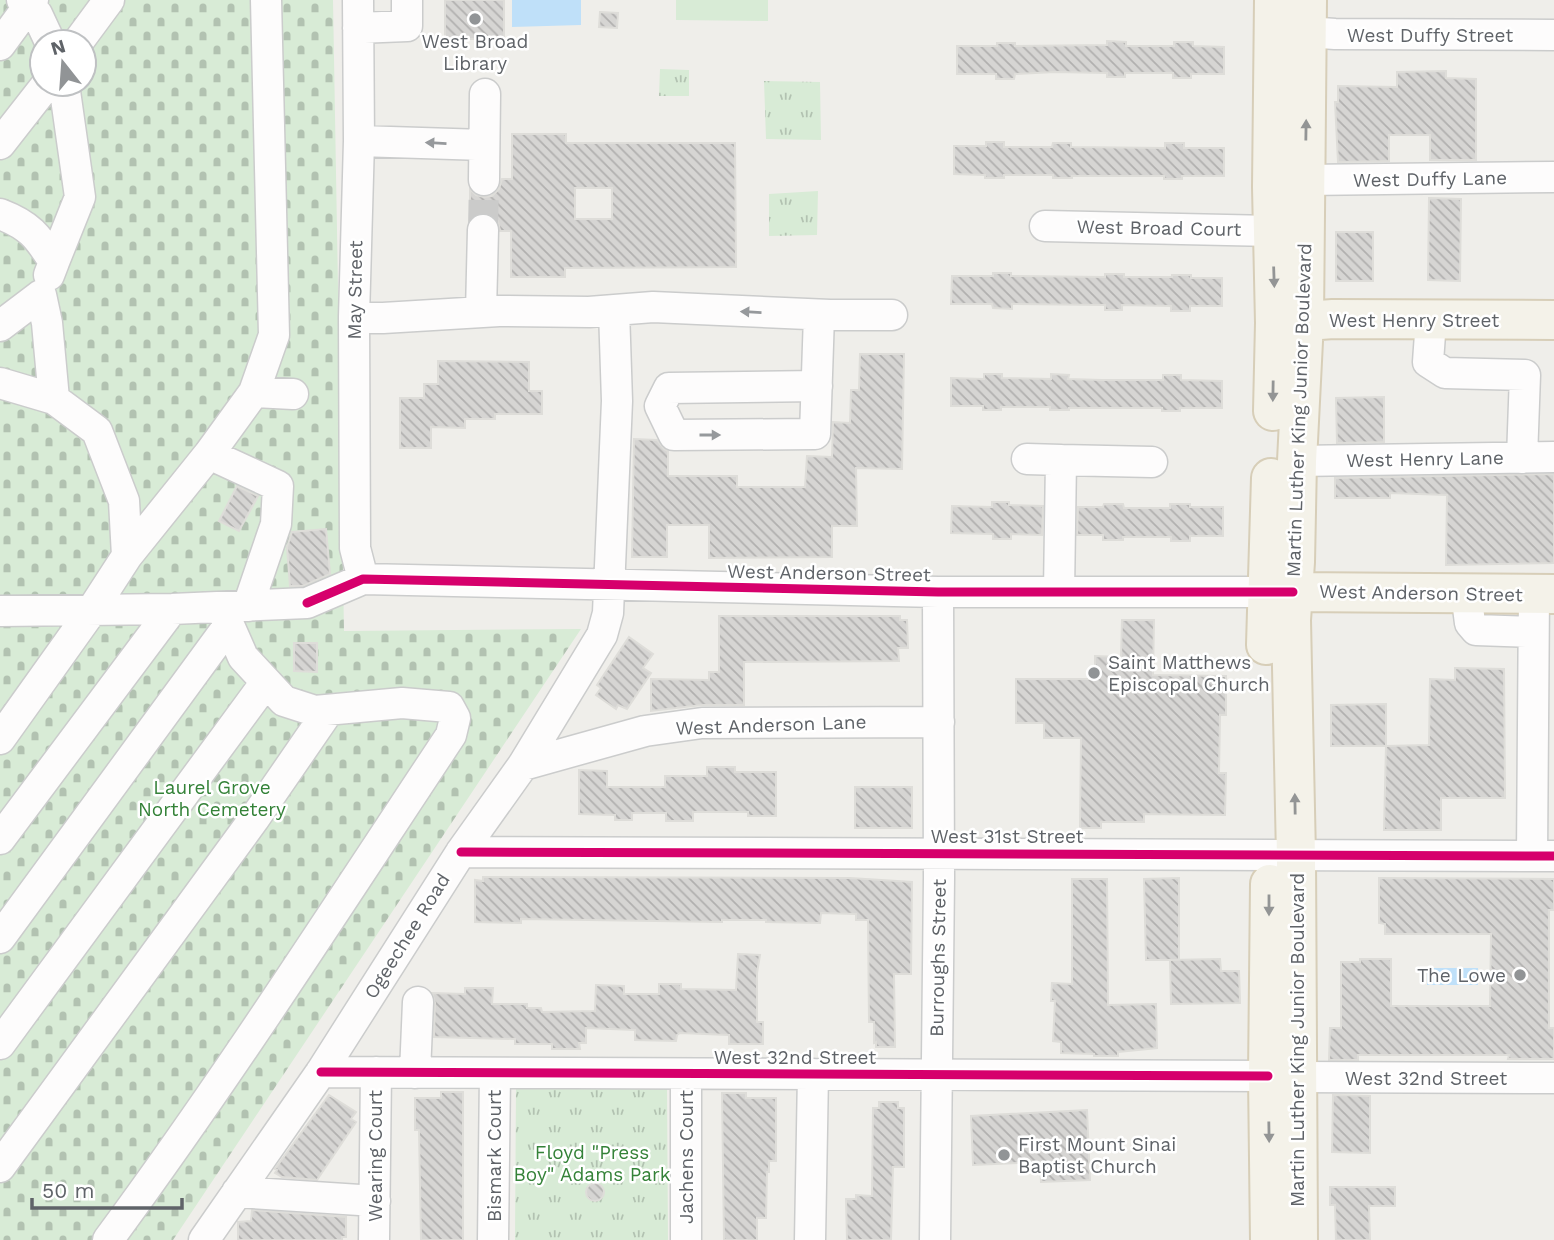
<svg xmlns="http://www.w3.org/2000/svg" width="1554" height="1240" font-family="'Work Sans',sans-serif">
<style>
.cemetery{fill:url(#cemetery-stones);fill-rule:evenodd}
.park{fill:url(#park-tufts)}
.pitch{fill:#d8ebd6}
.water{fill:#bfe0f9}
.building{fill:url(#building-back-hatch);stroke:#deddd9;stroke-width:2;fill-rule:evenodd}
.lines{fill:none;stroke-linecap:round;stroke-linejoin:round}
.minor-tunnel{stroke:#cbcbca;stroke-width:30;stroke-dasharray:30 15;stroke-linecap:butt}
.minor-casing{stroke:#cbcccc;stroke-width:33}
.major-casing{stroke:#d7ceb8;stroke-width:42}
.minor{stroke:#fdfcfc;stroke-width:30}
.major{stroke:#f4f2e9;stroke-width:38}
.cycleway-casing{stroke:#fff;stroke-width:13}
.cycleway{stroke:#d6006c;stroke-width:9}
.oneway{fill:#939595}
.oneway2{fill:#96999c}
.poi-dot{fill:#919496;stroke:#fff;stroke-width:2.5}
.labels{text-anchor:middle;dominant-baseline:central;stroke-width:5;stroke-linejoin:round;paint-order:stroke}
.street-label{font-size:19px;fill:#5f6368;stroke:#fff}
.poi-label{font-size:19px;fill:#5f6368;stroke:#fff;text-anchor:start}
.park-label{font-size:19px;fill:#348238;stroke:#fff}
</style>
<defs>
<pattern id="cemetery-stones" width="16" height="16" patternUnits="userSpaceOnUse" patternTransform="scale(1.75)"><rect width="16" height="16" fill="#d8ebd6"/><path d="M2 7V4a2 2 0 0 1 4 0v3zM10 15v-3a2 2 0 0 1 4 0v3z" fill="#b2c2b1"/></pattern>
<pattern id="park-tufts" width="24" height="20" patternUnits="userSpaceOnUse" patternTransform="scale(1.75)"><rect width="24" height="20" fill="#d8ebd6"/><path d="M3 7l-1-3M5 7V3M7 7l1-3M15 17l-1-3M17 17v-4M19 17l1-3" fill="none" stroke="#b2c2b1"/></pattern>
<pattern id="building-back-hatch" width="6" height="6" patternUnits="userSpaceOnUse" patternTransform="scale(1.75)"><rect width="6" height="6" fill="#d6d5d3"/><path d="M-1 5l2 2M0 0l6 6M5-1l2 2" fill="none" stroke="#b1b0af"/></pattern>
</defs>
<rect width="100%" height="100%" fill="#efeeea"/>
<path class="cemetery" d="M0,0h333l11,631 237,-2 -408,611h-173zM42,42h42v42h-42z"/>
<path class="park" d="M660,69l29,1v26h-30z
M764,81l56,1 1,58 -55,-1z
M818,191l-1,44 -48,1v-42z
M667,1083l1,157h-153l1,-155z"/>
<path class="pitch" d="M676,0h92v21l-92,-1z"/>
<path class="water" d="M512,0h69v25l-69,2z
M1427,968h51v17h-51z"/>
<path class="building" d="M445,0h59v39h-59z
M600,12l18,1 -1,15 -18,-1z
M1107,41l19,1v4h48v-4h19v4l31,1v27h-33v4h-18v-5h-48v4h-18v-4l-52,-1 -40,2 -1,5h-18v-5h-39v-28h40v-3h18v3l92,-1z
M1446,71v7l30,1v81h-46v-25h-41v26l-51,1 -3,-60h3v-16l59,1v-15z
M512,134h54v9h169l1,124 -171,1v9h-54v-46h-11l-2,-10 -7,-6 -7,-2 -9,1 -5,5v-30l6,6 8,2 8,-1 7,-7 3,-10h10zM575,188h37v31h-37z
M986,142h18v5h48l1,-4h18v4l94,1v-5h19v5h40v28h-42v3h-18v-3h-92v2h-19v-3h-49v3h-19v-3l-31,-1v-28h32z
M1429,198l32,1 -1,82 -32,-1z
M1336,232h37v49h-37z
M993,273h18v3l94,1v-3h19v3h48v-2h19v3h31v28h-32v5h-19v-5l-49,-1v5h-17v-5l-93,-1v5l-19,-1 -1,-4h-41l1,-28h41z
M860,354h44l-2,115 -46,-1 1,58h-25v31l-123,1v-33h-42v32h-35l2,-118 23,1 7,9 4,2v25h69v11h68l2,-31 25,1 1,-35 17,1 1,-33h8z
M438,361l91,1v29h13v23h-47v5h-30v9l-34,-1v21h-31v-50h24v-14h14z
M984,374h18v4l49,1v-5l18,1 -1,4 34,1h61v-5h18v5l41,1v27h-42v3h-18v-3h-93v2h-19v-3h-49v3h-18v-4h-32v-28l33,1z
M1384,397v45l-47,1 -1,-45z
M1554,474v89l-108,2 1,-70 -57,-2v5h-55v-20z
M237,486l21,10 -19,35 -20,-10z
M992,502h17v3l34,1 -1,29 -31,-1v5h-18v-5l-42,-1 1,-27 40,1z
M1104,504h19l1,4h46v-4h20v3h33v29h-33v5h-19v-4h-48v3h-20v-5h-26l1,-28h25z
M326,529l4,45 -27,12h-13l-3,-39 5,-15z
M719,616h181v4h7l1,28h-10l1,13 -155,1v43h-42l-51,6v-32l58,1v-8h10z
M1122,620h32l-1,55 73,1v39h-6l-1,58h7l-1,42 -81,-1v8h-43v6h-21l1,-90h-37v-15h-28v-44h79v-23l26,1z
M629,637l24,17 -10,14 8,5 -24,36 -9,-4 -2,4 -20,-14 5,-7 -4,-3z
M294,643h23v29l-23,-1z
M1455,668l49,1 1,129h-64v32h-57l2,-84 43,-1 1,-66 25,1z
M1386,704v42h-55v-41z
M707,767h28v5h41v44h-28v-4h-55v9h-27v-8h-34v7h-17v-5l-36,-1v-44l28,1v16h58v-11h42z
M855,787h57v41h-57z
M483,877l367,1 62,4 -1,92h-17l1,73h-19v-5l-2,1v-21h-5l-1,-102h-12v-6l-35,-1 -1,10 -54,-1v-2h-44v2l-201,-3v4l-46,-1v-42l8,1z
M1179,878v82h-33l-2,-81z
M1379,878l175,1v31h-5v118h5v31h-46l1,-4h-151v5h-29l1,-32h11v-66h19v-3h31v47h99l1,-72h-106v-10l-6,-1z
M1072,879h35l1,126 48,-1 1,44 -39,4v4h-24v-2l-33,-1v-11l-8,-1 2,-40h-4l1,-18 20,1z
M738,954l22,1 -3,18v49h6v22h-34v-9l-49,-2 -3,2 -1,6 -41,-1v-10l-49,-2v15h-7l1,6h-28v-5h-37v-5l-81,-2 1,-34 -3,-10 33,1v-6h28l-1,16h35v4h14l1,4 53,-1 1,-26 28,1v8h35v-10h22v5l55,1z
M1220,959l1,12h18l1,32 -69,1 -1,-44z
M441,1092h22v148h-42l-2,-110h-4v-32h26z
M722,1093h24v5h30v63h-7v11h-2l-1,46h-9v22h-33z
M329,1095l27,17 -5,7 5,3 -39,58 -35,-3 -7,-4 2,-3 -2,-1z
M1333,1095l37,1v57l-38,-1z
M879,1102h19v6h6v59h-11l-2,73h-44l-1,-41h10v-4l16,1 1,-88h6z
M1087,1110l3,70 -49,2 -1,-20 -67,3 -2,-49z
M586 1192a9 9 0 1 1 18 0a9 9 0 1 1-18 0Z
M1330,1187h65v19h-26l1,34h-34l-1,-35h-5z
M252,1210l94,7v20h-4v3h-104v-18l13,-1z"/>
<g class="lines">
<path class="minor-tunnel" d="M483,230l1,-50"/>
<g class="minor-casing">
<path id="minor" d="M22,0l15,14 13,28
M358,0l1,141 -5,176 1,231 8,31
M358,28l49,-2v-26
M1307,32l28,2 219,1
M78,42l31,-42
M0,45l33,-45
M359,141l125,4
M0,144l47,-60
M484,180l1,-86
M1305,180l249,-3
M0,214c29,11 38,22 54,48l-5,13
M1045,226l228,5
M54,262l26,-65 -16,-113
M481,312l2,-82
M354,317l29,1 116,-7 90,1 64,-5 177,8h62
M1431,320l-3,42 17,11 80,2 -3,83
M0,326l41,-31 6,28 7,76
M0,383l54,16 43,32 27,70 3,55
M817,386l-148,2 -9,18 14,29 141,-1 4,-119
M254,392l39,2
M209,454l69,32 -2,38 -28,82
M1027,459l34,1
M1297,461l257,-4
M1059,592l2,-132 91,2
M1466,592l4,31 6,7 56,2
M0,611l172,-2 135,-6 56,-24 575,13h351
M0,739l92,-129 35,-54 82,-102 45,-62 20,-57 -8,-335
M523,765l122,-34 57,-8 237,-1
M0,839l172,-230
M461,852l1093,4
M1532,856l2,-262
M0,938l229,-313
M0,1044l266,-362
M321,1072l947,4
M415,1073l3,-71
M686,1074v166
M1297,1077l257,1
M0,1167l254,-348 75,-109
M237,1192l138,9
M108,1240c121,-164 231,-336 343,-505l4,-17 -6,-11 -47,-4 -87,8 -31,-10 -41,-44 -22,-50
M204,1240l117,-168 140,-220 62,-87 79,-130 6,-22 9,-212 -3,-91
M374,1240l2,-168
M493,1240l2,-167
M810,1240l3,-166
M935,1240l4,-362 -1,-286"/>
</g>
<g class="major-casing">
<path id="major" d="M1280,323l53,-4 221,1
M1273,411l2,-88 -3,-136 2,-187
M1293,592l261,2
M1266,645l5,-167
M1270,884l-2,192 2,164
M1298,1240l-2,-384 -5,-236 4,-58 2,-101 7,-140 3,-321"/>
</g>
<use href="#minor" class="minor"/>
<use href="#major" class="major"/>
<g class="cycleway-casing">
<path id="cycleway" d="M307,603l56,-24 575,13h355
M461,852l1093,4
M321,1072l947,4"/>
</g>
<use href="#cycleway" class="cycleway"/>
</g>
<defs><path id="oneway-solid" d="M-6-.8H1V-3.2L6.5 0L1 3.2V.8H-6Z" transform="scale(1.75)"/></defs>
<g class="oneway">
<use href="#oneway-solid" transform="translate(1306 130) rotate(-89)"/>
<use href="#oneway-solid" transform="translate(1274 277) rotate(88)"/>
<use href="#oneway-solid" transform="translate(1273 391) rotate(91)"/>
<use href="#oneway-solid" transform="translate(1295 804) rotate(-91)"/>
<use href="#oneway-solid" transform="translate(1269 905) rotate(90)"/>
<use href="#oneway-solid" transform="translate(1269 1132) rotate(89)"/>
</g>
<g class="oneway2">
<use href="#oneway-solid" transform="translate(436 143) rotate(-177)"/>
<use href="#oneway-solid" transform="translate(751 312) rotate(-177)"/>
<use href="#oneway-solid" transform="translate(710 435)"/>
</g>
<g class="poi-dot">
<circle cx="475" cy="19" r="7"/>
<circle cx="1094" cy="673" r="7"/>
<circle cx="1520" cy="975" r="7"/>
<circle cx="1004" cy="1155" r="7"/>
</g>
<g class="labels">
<g class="street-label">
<text x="1430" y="35">West Duffy Street</text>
<text transform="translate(1430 179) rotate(-1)">West Duffy Lane</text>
<text transform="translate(1159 228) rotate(1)">West Broad Court</text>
<text transform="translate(355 290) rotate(-89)">May Street</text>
<text x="1414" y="320">West Henry Street</text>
<text transform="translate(1299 410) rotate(-88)">Martin Luther King Junior Boulevard</text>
<text transform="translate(1425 459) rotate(-1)">West Henry Lane</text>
<text transform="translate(829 573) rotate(1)">West Anderson Street</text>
<text transform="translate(1421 593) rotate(1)">West Anderson Street</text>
<text transform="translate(771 725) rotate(-2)">West Anderson Lane</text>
<text x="1007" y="836">West 31st Street</text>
<text transform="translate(407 936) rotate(-58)">Ogeechee Road</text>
<text transform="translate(938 958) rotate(-89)">Burroughs Street</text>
<text transform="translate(1297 1040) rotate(-90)">Martin Luther King Junior Boulevard</text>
<text x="795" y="1057">West 32nd Street</text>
<text x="1426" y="1078">West 32nd Street</text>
<text transform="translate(375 1156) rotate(-90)">Wearing Court</text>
<text transform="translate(494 1156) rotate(-90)">Bismark Court</text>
<text transform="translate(686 1157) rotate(-90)">Jachens Court</text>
</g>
<g class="poi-label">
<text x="475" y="41" text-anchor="middle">West Broad<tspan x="475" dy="22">Library</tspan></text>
<text x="1108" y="662">Saint Matthews<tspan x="1108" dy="22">Episcopal Church</tspan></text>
<text x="1506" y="975" text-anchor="end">The Lowe</text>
<text x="1018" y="1144">First Mount Sinai<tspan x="1018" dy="22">Baptist Church</tspan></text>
</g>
<g class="park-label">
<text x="212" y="787">Laurel Grove<tspan x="212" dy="22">North Cemetery</tspan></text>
<text x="592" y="1152">Floyd "Press<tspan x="592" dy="22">Boy" Adams Park</tspan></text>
</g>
</g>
<g transform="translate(63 63) rotate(343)"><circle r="33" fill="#ffffff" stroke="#bfc1c3" stroke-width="2"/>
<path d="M0-5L12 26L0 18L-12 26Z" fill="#919496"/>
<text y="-10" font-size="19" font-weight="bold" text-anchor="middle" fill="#5f6368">N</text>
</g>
<path d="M32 1198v10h150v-10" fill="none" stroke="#5f6368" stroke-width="3.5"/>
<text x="42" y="1198" font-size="21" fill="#5f6368" stroke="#ffffff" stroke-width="5" paint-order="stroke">50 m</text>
</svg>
